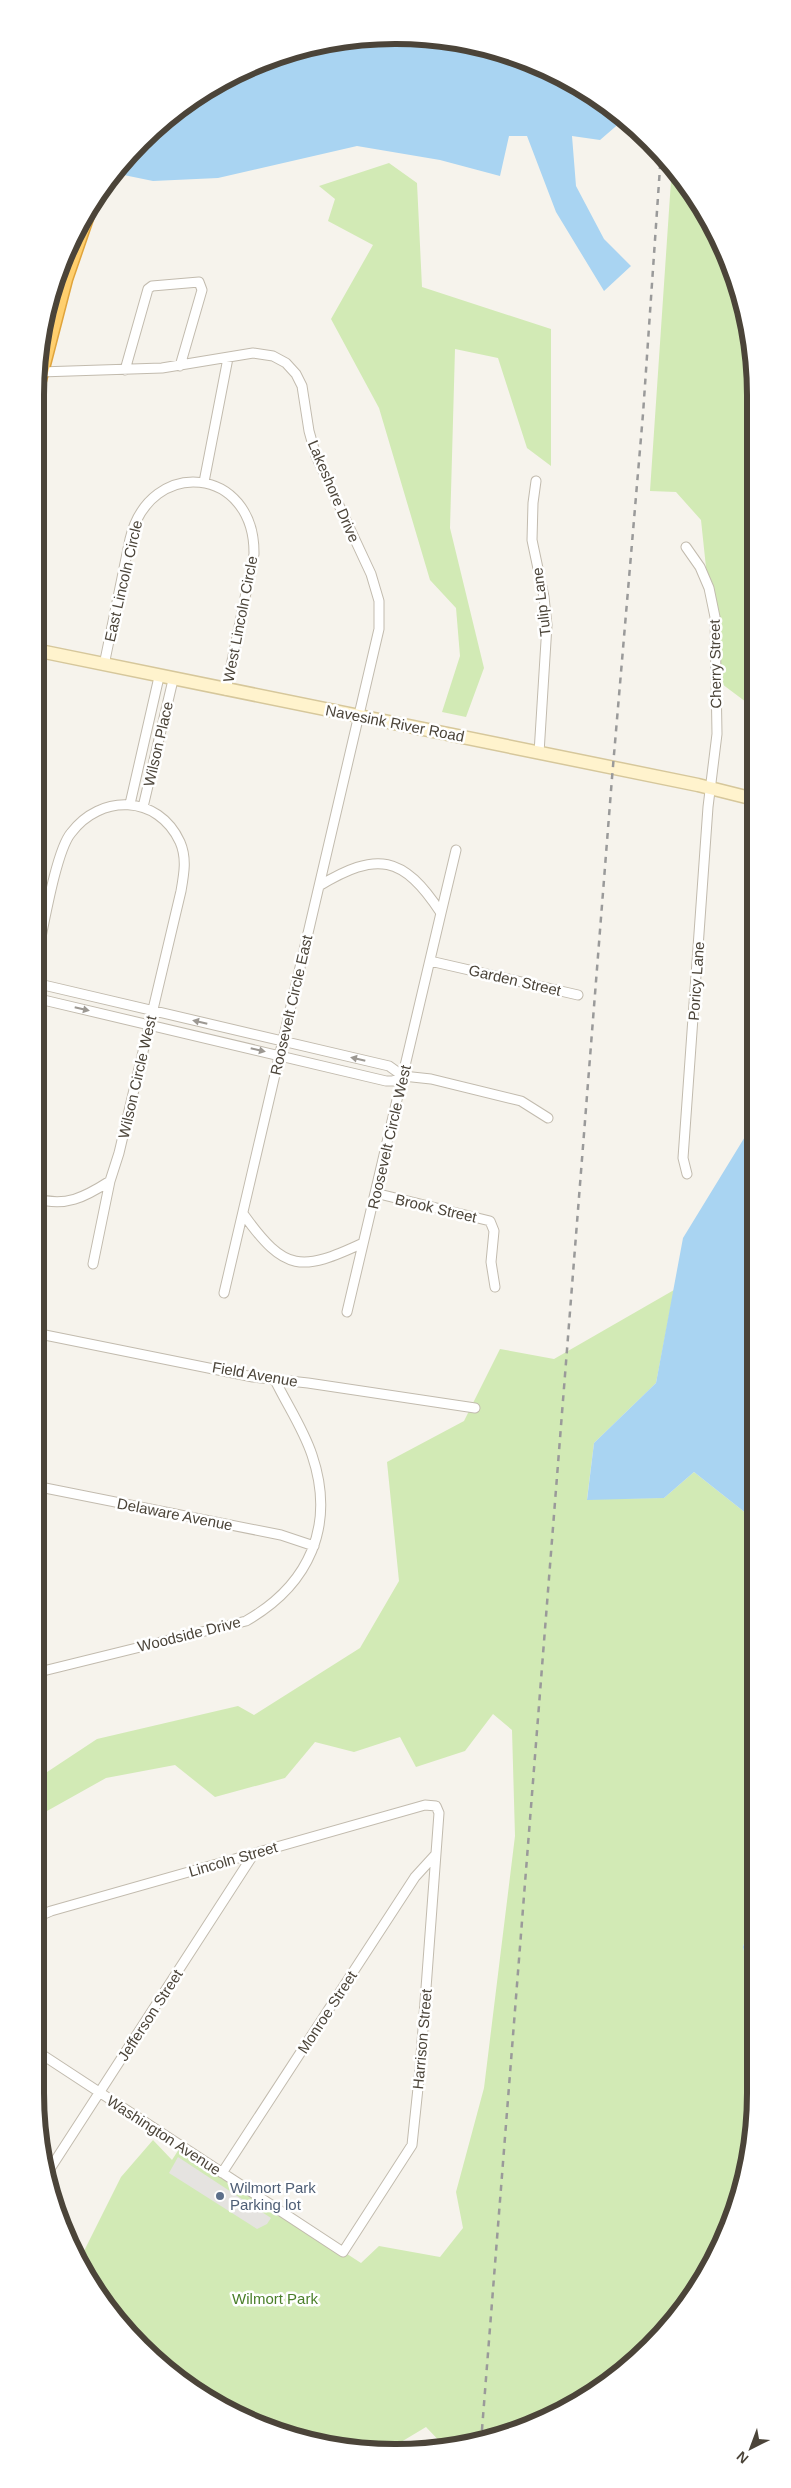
<svg xmlns="http://www.w3.org/2000/svg" width="791" height="2488" font-family="Arial,sans-serif">
<style>
.green{fill:#d2eab5}
.parking{fill:#e5e3e0}
.water{fill:#a9d4f2}
.lines{fill:none;stroke-linecap:round;stroke-linejoin:round}
.street-casing{stroke:#c2bbae;stroke-width:11}
.secondary-casing{stroke:#d6c79b;stroke-width:15}
.highway-casing{stroke:#e0a43c;stroke-width:19}
.street{stroke:#fff;stroke-width:9}
.secondary{stroke:#fff3cd;stroke-width:12}
.highway{stroke:#ffcf6e;stroke-width:16}
.rail{stroke:#9a9a9a;stroke-width:2.5;stroke-dasharray:6 6;stroke-linecap:butt}
.oneway{fill:#9c9892}
.service-dot{fill:#5c6f8a;stroke:#fff;stroke-width:2}
.labels{text-anchor:middle;dominant-baseline:central;stroke-width:5;stroke-linejoin:round;paint-order:stroke}
.street-label{font-size:15px;fill:#4b4439;stroke:#fff}
.service-label{font-size:15px;fill:#4e5e75;stroke:#fff;text-anchor:start}
.park-label{font-size:15px;fill:#4a7f2a;stroke:#fff}
.rim{fill:none;stroke:#4b4439;stroke-width:6}
</style>
<rect width="100%" height="100%" fill="#f6f3ec"/>
<path class="green" d="M389,163l28,20 5,104 129,42v137l-24,-18 -29,-90 -43,-9 -5,179 34,140 -18,49 -24,-5 18,-56 -4,-48 -26,-28 -51,-172 -48,-89 42,-74 -45,-24 7,-22 -16,-13z
M672,166l47,70 34,112 1,360 -36,-27 -17,-161 -25,-28 -26,-1z
M674,1290l-18,93 -62,60 -7,56 77,-1 30,-26 53,42 8,25v247l-8,23 9,40v57l-13,41 13,50v96l-7,70 -20,67 -34,63 -80,86 -60,37 -66,25 -43,7 -20,-21 -40,24 -37,-1 -113,-34 -60,-38 -51,-48 -45,-71 41,-82 32,-37 19,20 9,-14 180,117 18,-17 61,11 23,-29 -7,-36 28,-104 31,-252 -3,-106 -19,-16 -28,37 -49,16 -16,-30 -46,15 -39,-10 -30,36 -70,19 -40,-32 -69,13 -59,33 -12,28v-59l62,-41 141,-33 16,9 106,-67 39,-67 -12,-119 77,-41 36,-72 54,10z"/>
<path class="parking" d="M178,2157l93,61 -4,6 -10,5 -88,-56z"/>
<path class="water" d="M396,35l70,7 109,41 47,38 -22,19 -28,-4 4,50 28,53 27,27 -27,25 -48,-79 -29,-76h-18l-9,40 -60,-16 -83,-14 -139,32 -65,3 -39,-8 27,-33 54,-44 63,-34 67,-20z
M754,1122l1,417 -8,-25 -53,-42 -30,26 -77,2 7,-57 62,-60 27,-145z
M755,1786l1,63 -9,-40z
M756,1906v91l-13,-50z"/>
<g class="lines">
<g class="street-casing">
<path id="street" d="M125,370l23,-81 4,-3 47,-4 3,8 -22,76
M40,372l122,-4 91,-15 20,3 13,7 10,11 6,12 7,45 7,25 55,118 8,27v28l-155,664
M536,481l-3,22 -1,37 12,57 3,28 -8,128
M204,482l24,-124
M686,547l14,20 9,21 6,29 2,117 -9,73 -25,351 4,16
M104,665l26,-126c20,-83 125,-73 124,15l-28,136
M130,804l29,-127
M143,807l30,-127
M319,886c58,-35 84,-31 122,27l-94,399
M441,913l15,-63
M430,961l148,34
M35,966c7,-29 20,-114 36,-133 29,-39 87,-39 109,9 7,16 4,32 1,49l-62,262 -9,28 -17,83
M35,983l354,83 14,10 28,3 90,22 27,17
M35,998l351,83h7l10,-5
M375,1193l115,28 4,10 -3,31 4,25
M35,1198c30,10 50,-1 75,-17
M244,1215c41,57 57,57 119,28
M35,1333l218,44 55,6 167,25
M35,1486l246,49 33,11
M35,1673l211,-52c63,-36 90,-95 66,-166 -9,-27 -25,-50 -37,-75
M35,1924l9,-10 7,-3 374,-106 11,1 3,7 -19,256 -8,76 -69,107 -308,-202
M222,2173l193,-296 21,-23
M46,2175l207,-320"/>
</g>
<g class="secondary-casing">
<path id="secondary" d="M35,650l663,135 56,14"/>
</g>
<g class="highway-casing">
<path id="highway" d="M35,391l29,-112 24,-70
M35,651v-1"/>
</g>
<use href="#street" class="street"/>
<use href="#secondary" class="secondary"/>
<use href="#highway" class="highway"/>
<path class="rail" d="M481,2442l131,-1664 31,-364 18,-261"/>
</g>
<defs><path id="oneway-solid" d="M-6-.8H1V-3.2L6.5 0L1 3.2V.8H-6Z" transform="scale(1.25)"/></defs>
<g class="oneway">
<use href="#oneway-solid" transform="translate(82 1009) rotate(13)"/>
<use href="#oneway-solid" transform="translate(200 1022) rotate(-167)"/>
<use href="#oneway-solid" transform="translate(258 1050) rotate(13)"/>
<use href="#oneway-solid" transform="translate(358 1059) rotate(-167)"/>
</g>
<circle class="service-dot" cx="220" cy="2196" r="5"/>
<g class="labels">
<g class="street-label">
<text transform="translate(334 491) rotate(67)">Lakeshore Drive</text>
<text transform="translate(123 581) rotate(-77)">East Lincoln Circle</text>
<text transform="translate(541 602) rotate(-97)">Tulip Lane</text>
<text transform="translate(240 619) rotate(-79)">West Lincoln Circle</text>
<text transform="translate(715 664) rotate(-91)">Cherry Street</text>
<text transform="translate(395 723) rotate(11)">Navesink River Road</text>
<text transform="translate(158 744) rotate(-77)">Wilson Place</text>
<text transform="translate(515 980) rotate(13)">Garden Street</text>
<text transform="translate(696 981) rotate(-86)">Poricy Lane</text>
<text transform="translate(291 1005) rotate(-77)">Roosevelt Circle East</text>
<text transform="translate(137 1077) rotate(-77)">Wilson Circle West</text>
<text transform="translate(389 1137) rotate(-77)">Roosevelt Circle West</text>
<text transform="translate(436 1208) rotate(13)">Brook Street</text>
<text transform="translate(255 1374) rotate(10)">Field Avenue</text>
<text transform="translate(175 1514) rotate(11)">Delaware Avenue</text>
<text transform="translate(189 1634) rotate(-14)">Woodside Drive</text>
<text transform="translate(233 1859) rotate(-16)">Lincoln Street</text>
<text transform="translate(327 2012) rotate(-57)">Monroe Street</text>
<text transform="translate(150 2015) rotate(-57)">Jefferson Street</text>
<text transform="translate(422 2039) rotate(-85)">Harrison Street</text>
<text transform="translate(164 2135) rotate(33)">Washington Avenue</text>
</g>
<g class="service-label">
<text x="230" y="2187">Wilmort Park<tspan x="230" dy="17">Parking lot</tspan></text>
</g>
<g class="park-label">
<text x="275" y="2298">Wilmort Park</text>
</g>
</g>
<path d="M0 0H791V2488H0ZM395 44H396A351 351 0 0 1 747 395V2093A351 351 0 0 1 396 2444H395A351 351 0 0 1 44 2093V395A351 351 0 0 1 395 44Z" fill="#fff" fill-rule="evenodd"/>
<path class="rim" d="M395 44H396A351 351 0 0 1 747 395V2093A351 351 0 0 1 396 2444H395A351 351 0 0 1 44 2093V395A351 351 0 0 1 395 44Z"/>
<g transform="translate(751 2448) rotate(222)" stroke="#ffffff" stroke-width="4" paint-order="stroke">
<path d="M0-4L9 19L0 12L-9 19Z" fill="#4b4439"/>
<text y="-8" font-size="14" font-weight="bold" text-anchor="middle" fill="#4b4439">N</text>
</g>
</svg>
